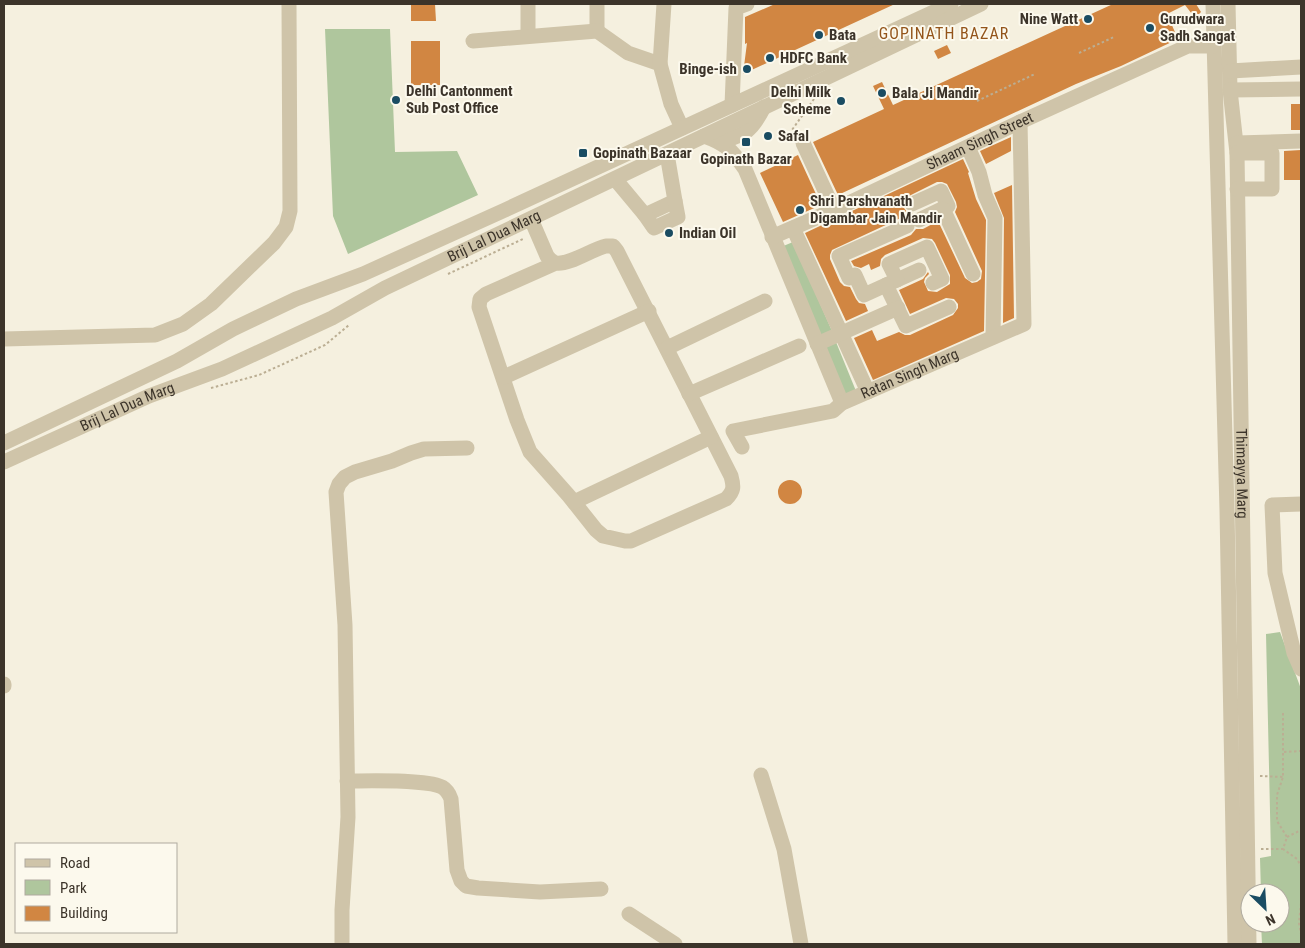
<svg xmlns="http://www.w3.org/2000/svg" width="1305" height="948" font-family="'Roboto Condensed',sans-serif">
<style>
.green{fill:#afc69d}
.building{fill:#d18642}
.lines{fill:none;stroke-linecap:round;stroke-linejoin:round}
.path{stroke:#bbae93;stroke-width:2;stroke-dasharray:2.5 2.5;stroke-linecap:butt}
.minor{stroke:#cfc4a9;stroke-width:15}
.poi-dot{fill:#1a4c62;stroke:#fcf9ed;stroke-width:2}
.labels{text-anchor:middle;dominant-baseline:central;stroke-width:4;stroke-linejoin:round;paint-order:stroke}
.poi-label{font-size:15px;font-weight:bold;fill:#3c342a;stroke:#fcf9ed;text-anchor:start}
.street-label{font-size:15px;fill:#3c342a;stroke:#fcf9ed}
.neighbourhood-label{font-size:16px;letter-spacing:1px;fill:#93541a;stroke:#fcf9ed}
</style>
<rect width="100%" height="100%" fill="#f5f0df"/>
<path class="green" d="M325,29h65l5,123 62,-1 21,44 -130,59 -15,-38z
M793,242l39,89 -12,5 -39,-89z
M836,342l20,49 -13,5 -20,-48z
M1280,632l21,57v255h-39l-1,-21h19v-30h-19l-1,-35 11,-2 -5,-222z"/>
<path class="building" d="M411,4h24l1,17h-25z
M775,4h120l-152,70 4,-31 -2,1v-27z
M1113,4h83l5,8 -6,6 -10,-13 -18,9 11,25 -57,27 -45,18 -238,111 -25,-53 71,-33 -11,-23 9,-4 11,23z
M411,41h29v44h-29z
M947,45l4,8 -13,6 -4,-8z
M1291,104h10v26h-10z
M1011,137v14l-25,13 -6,-13z
M1301,150v30h-17v-29z
M798,155l23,50 -38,17 -23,-49z
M963,159l6,13 -1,1 8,26 10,21 -2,111 -111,49 -19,-42 18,-8 5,11 22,-9 6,3h5l43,-20 5,-7v-4l-4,-5 -8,-1 -36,16 -11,-24 24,-11 5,-7 1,2 -4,4 -1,4 4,9 9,1 13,-8v-9l-15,-32 -3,-4 -9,-1 -38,17 -4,4 -1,7 -9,4 -2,-6 -8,4 -7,-2 -3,-5 60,-26 5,-6h7l15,-8 27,57 7,5 5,-1 4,-3 1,-8 -27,-59 2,-5 -1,-5 -9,-18 -5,-2h-5l-32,16 -2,5 1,5 3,4 6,1 -3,4h-7l-71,33 -2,5v4l10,23 4,4 6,1 6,12 3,4 6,1 3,7 -22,10 -41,-88z
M1012,185l2,133 -11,5 1,-105 -10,-25z
M778 492a12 12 0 1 1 24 0a12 12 0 1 1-24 0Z"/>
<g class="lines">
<path class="path" d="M1079,53l35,-16
M977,101l58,-27
M794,134l-2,-4 22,-31
M448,274l77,-36
M211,388l48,-13 66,-30 24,-20
M1283,713v64l-6,18v26l10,16 -4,12 14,10 4,7
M1284,752l17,-1
M1260,776l23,1
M1287,837l14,-7
M1261,849h22
M1301,903l-2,20 2,11"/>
<g class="minor">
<path d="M528,4v32"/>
<path d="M597,4v27"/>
<path d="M1213,4l14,506 8,434"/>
<path id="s1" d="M1228,4l2,86 7,63 12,791"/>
<path d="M473,41l124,-10 31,22 32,11 11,40 11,24"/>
<path d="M660,64l4,-60"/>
<path d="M1230,71l71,-4"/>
<path d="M1230,90l71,-1"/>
<path d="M732,105l4,-97 11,-4"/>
<path d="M704,136c22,8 28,14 41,33l97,234"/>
<path d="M721,142c25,-8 31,-11 43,-35"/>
<path d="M803,143l31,67"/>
<path d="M1237,143l64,-2"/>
<path d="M968,147l11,25 6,23 10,23 -2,119"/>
<path d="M615,179l30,36 30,-14 -8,-47"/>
<path d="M1237,189h35v-36h-35"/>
<path d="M912,204l29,-13 7,15 -29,14"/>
<path d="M943,209l30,65"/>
<path d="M645,215l9,13 24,-11 -3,-16"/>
<path d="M531,219l16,37c2,3 5,6 9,7 14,2 36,-14 50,-17h7l4,5 114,225c3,11 3,15 -5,23l-95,42h-6l-22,-5 -7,-6 -27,-34 -39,-44 -13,-32 -38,-113 1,-8 6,-5 70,-31"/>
<path d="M793,228l75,164"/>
<path id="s2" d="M772,237l62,-27 186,-88 168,-76h25"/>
<path d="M919,270l-33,15 20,41 43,-19"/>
<path d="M897,280l-8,-16 38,-17 15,32 -9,4"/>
<path d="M886,285l-22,10 -9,-20 -6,3 -10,-22 68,-30"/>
<path d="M4,339l151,-4 28,-11 28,-20 63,-61 12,-16 4,-16 -1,-207"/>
<path d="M817,344l81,-36"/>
<path d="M667,348l98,-47"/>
<path d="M504,377l145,-66"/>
<path d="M689,394l110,-48"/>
<path d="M4,443l173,-82 56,-32 63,-30 67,-25 142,-64 446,-206"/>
<path id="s3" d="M742,447l-9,-16 100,-20 9,-8 182,-79 -4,-202"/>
<path id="s4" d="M4,462l145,-66 73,-27 110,-51 53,-30 596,-284"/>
<path d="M574,502l137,-65"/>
<path d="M1301,504l-29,1 3,68 19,80 7,16"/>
<path d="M4,684v2"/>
<path d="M761,775l23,74 17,95"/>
<path d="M347,781c22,0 77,-2 95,6 5,3 7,6 9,12l6,71 4,11 5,5 12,2 62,4 61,-3"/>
<path d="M629,914l46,30"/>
<path d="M342,944v-34l6,-93 -3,-192 -9,-133 3,-8 6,-7 10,-5 37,-11 19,-8 13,-4 43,-1"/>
</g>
</g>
<g class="poi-dot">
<circle cx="1088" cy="19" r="5"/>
<circle cx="1150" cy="28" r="5"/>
<circle cx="819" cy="35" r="5"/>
<circle cx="770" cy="58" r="5"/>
<circle cx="747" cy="69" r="5"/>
<circle cx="882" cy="93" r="5"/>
<circle cx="396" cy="100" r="5"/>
<circle cx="841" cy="101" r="5"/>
<circle cx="768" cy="136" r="5"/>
<rect x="741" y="137" width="10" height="10" rx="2.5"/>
<rect x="578" y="148" width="10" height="10" rx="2.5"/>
<circle cx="800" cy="210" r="5"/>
<circle cx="669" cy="233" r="5"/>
</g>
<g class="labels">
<g class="poi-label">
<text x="1078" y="19" text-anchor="end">Nine Watt</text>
<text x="1160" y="19">Gurudwara<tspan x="1160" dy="17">Sadh Sangat</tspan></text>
<text x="829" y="35">Bata</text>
<text x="780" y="58">HDFC Bank</text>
<text x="737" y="69" text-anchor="end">Binge-ish</text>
<text x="406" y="91">Delhi Cantonment<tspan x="406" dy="17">Sub Post Office</tspan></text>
<text x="831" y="92" text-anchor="end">Delhi Milk<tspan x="831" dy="17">Scheme</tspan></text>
<text x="892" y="93">Bala Ji Mandir</text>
<text x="778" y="136">Safal</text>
<text x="593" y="153">Gopinath Bazaar</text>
<text x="746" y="159" text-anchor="middle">Gopinath Bazar</text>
<text x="810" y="201">Shri Parshvanath<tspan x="810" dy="17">Digambar Jain Mandir</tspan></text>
<text x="679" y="233">Indian Oil</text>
</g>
<g class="street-label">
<text stroke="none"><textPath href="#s2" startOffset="229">Shaam Singh Street</textPath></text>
<text stroke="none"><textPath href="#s4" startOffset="540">Brij Lal Dua Marg</textPath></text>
<text stroke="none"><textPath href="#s3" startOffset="206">Ratan Singh Marg</textPath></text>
<text stroke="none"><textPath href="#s4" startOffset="135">Brij Lal Dua Marg</textPath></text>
<text stroke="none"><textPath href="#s1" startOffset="470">Thimayya Marg</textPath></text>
</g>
<g class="neighbourhood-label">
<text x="944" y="33">GOPINATH BAZAR</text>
</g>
</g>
<rect width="1305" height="948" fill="none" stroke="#3c342a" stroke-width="10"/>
<rect x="15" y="843" width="162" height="90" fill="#fcf9ed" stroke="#afaa9f"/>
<rect x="25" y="859" width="25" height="8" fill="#cfc4a9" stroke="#afaa9f"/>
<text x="60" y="868" font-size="15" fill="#3c342a">Road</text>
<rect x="25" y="880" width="25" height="15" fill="#afc69d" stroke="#afaa9f"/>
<text x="60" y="893" font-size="15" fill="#3c342a">Park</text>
<rect x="25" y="906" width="25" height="15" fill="#d18642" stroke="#afaa9f"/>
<text x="60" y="918" font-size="15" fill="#3c342a">Building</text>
<g transform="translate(1265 908) rotate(155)"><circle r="24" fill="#fcf9ed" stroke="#afaa9f"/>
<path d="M0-4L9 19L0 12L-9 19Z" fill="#1a4c62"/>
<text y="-8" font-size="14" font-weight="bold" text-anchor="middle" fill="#3c342a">N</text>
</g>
</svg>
